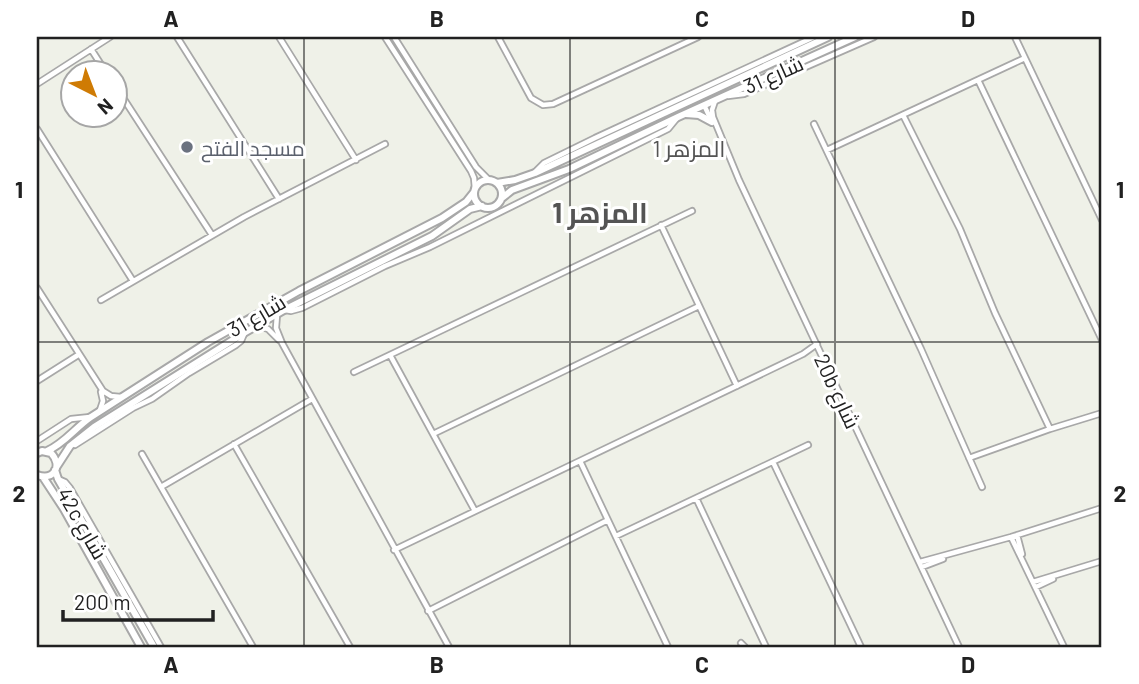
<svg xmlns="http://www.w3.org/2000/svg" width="1139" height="684" font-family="Barlow,Cairo,sans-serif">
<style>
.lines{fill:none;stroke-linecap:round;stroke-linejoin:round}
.minor-casing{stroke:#a8a8a8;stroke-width:8}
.tertiary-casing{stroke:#a8a8a8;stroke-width:10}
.minor{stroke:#fff;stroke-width:4.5}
.tertiary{stroke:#fff;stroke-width:6}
.grid{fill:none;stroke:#212121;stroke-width:2;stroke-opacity:0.55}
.worship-dot{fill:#6b7280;stroke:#fff;stroke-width:2.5}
.labels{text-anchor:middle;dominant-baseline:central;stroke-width:6;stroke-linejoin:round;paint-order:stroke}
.street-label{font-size:21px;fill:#212121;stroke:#fff}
.worship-label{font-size:21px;fill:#5b616d;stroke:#fff;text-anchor:start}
.neighbourhood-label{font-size:23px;fill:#545454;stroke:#fff}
.district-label{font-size:28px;font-weight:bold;fill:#545454;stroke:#fff}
.neatline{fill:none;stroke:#212121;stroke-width:2.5}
.grid-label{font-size:23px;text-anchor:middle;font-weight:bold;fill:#212121}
</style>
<rect width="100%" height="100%" fill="#eff1e8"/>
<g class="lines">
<g class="minor-casing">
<path id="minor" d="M177,37l102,162
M279,37l77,123
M385,37l86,134 3,7 1,11
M394,37l82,130 12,12
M498,37l33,61 12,7 10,-1 145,-67
M1015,37l87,183
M91,49l16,25
M978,80l124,260
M37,84l73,-47
M116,87l96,148
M728,96l16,-2 130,-57
M715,101l-3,9 1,7 26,63 220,467
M704,105l8,17
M903,115l57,114 35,84 55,116
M814,124l107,225 61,138
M37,129l96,152
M827,150l198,-92
M535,172l9,-9 51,-25 219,-101
M661,225l76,161
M37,288l66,103 8,5 10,1
M101,300l143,-83 141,-73
M285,310l6,1 11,-3 83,-42 45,-19 238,-118 9,-11
M277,315l-1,13 6,15 167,304
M258,326l10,3 11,11
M390,355l85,156
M354,372l338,-161
M37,381l41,-26
M100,410l3,-9 -2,-9
M433,434l266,-128
M37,441l34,-22 19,-2
M234,444l116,203
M75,445l58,-37 19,-9 37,-26 47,-28 5,-4 3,-7
M142,454l111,193
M969,458l81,-29 52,-16
M580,461l88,186
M773,462l88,185
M58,479l7,3 5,6 91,159
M161,487l151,-88
M696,498l70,149
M1017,535l5,19
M616,536l192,-91
M1011,537l53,110
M394,550l409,-196 14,-10
M920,562l91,-25 91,-29
M922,567l21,-8
M1033,582l69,-21
M1036,587l17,-8
M428,611l180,-91
M741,643l4,4"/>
</g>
<g class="tertiary-casing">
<path id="tertiary" d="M686,114l13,1 13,7
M474 194a14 14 0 1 1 28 0a14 14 0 1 1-28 0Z
M497,183l18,-3 20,-7 293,-136
M502,198l10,-8 57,-21 109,-52 177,-80
M47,451c17,-7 29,-24 44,-34l117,-75 91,-51 143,-73 24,-16 8,-10
M37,453l5,-2 9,2c12,13 3,28 -14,22
M57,466l13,-20 24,-19 150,-94 40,-23 148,-74 38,-27 12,-3
M55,470l3,9 96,168
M43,477l21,32 77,138"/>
</g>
<use href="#minor" class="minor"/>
<use href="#tertiary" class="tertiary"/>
</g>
<path class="grid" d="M304,37v610M570,37v610M835,37v610M37,342h1065"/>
<circle class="worship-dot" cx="187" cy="147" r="7"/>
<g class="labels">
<g class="street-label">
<text transform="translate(773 74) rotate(-24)">شارع 31</text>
<text transform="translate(256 315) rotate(-30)">شارع 31</text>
<text transform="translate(838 391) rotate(65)">20b شارع</text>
<text transform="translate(83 523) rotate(60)">42c شارع</text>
</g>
<g class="worship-label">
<text x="201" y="147">مسجد الفتح</text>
</g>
<g class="neighbourhood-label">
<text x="689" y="148">المزهر 1</text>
</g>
<g class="district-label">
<text x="600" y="212">المزهر 1</text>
</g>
</g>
<rect width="1139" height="684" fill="none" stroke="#ffffff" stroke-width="77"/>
<g transform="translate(94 94) rotate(138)"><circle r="33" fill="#ffffff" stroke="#a6a6a6" stroke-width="2"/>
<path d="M0-5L12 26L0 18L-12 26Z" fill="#cf7b04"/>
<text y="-10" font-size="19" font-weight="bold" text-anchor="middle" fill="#212121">N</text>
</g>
<path d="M63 610v10h150v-10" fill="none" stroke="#212121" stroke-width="3.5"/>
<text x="74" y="610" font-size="21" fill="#212121" stroke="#ffffff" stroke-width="5" paint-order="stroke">200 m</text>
<rect x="38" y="38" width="1062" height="608" class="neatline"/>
<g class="grid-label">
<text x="171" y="27">A</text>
<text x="437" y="27">B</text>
<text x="702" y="27">C</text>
<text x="968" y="27">D</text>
<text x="19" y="198">1</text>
<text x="1120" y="198">1</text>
<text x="19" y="502">2</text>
<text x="1120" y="502">2</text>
<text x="171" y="673">A</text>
<text x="437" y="673">B</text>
<text x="702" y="673">C</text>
<text x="968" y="673">D</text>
</g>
</svg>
